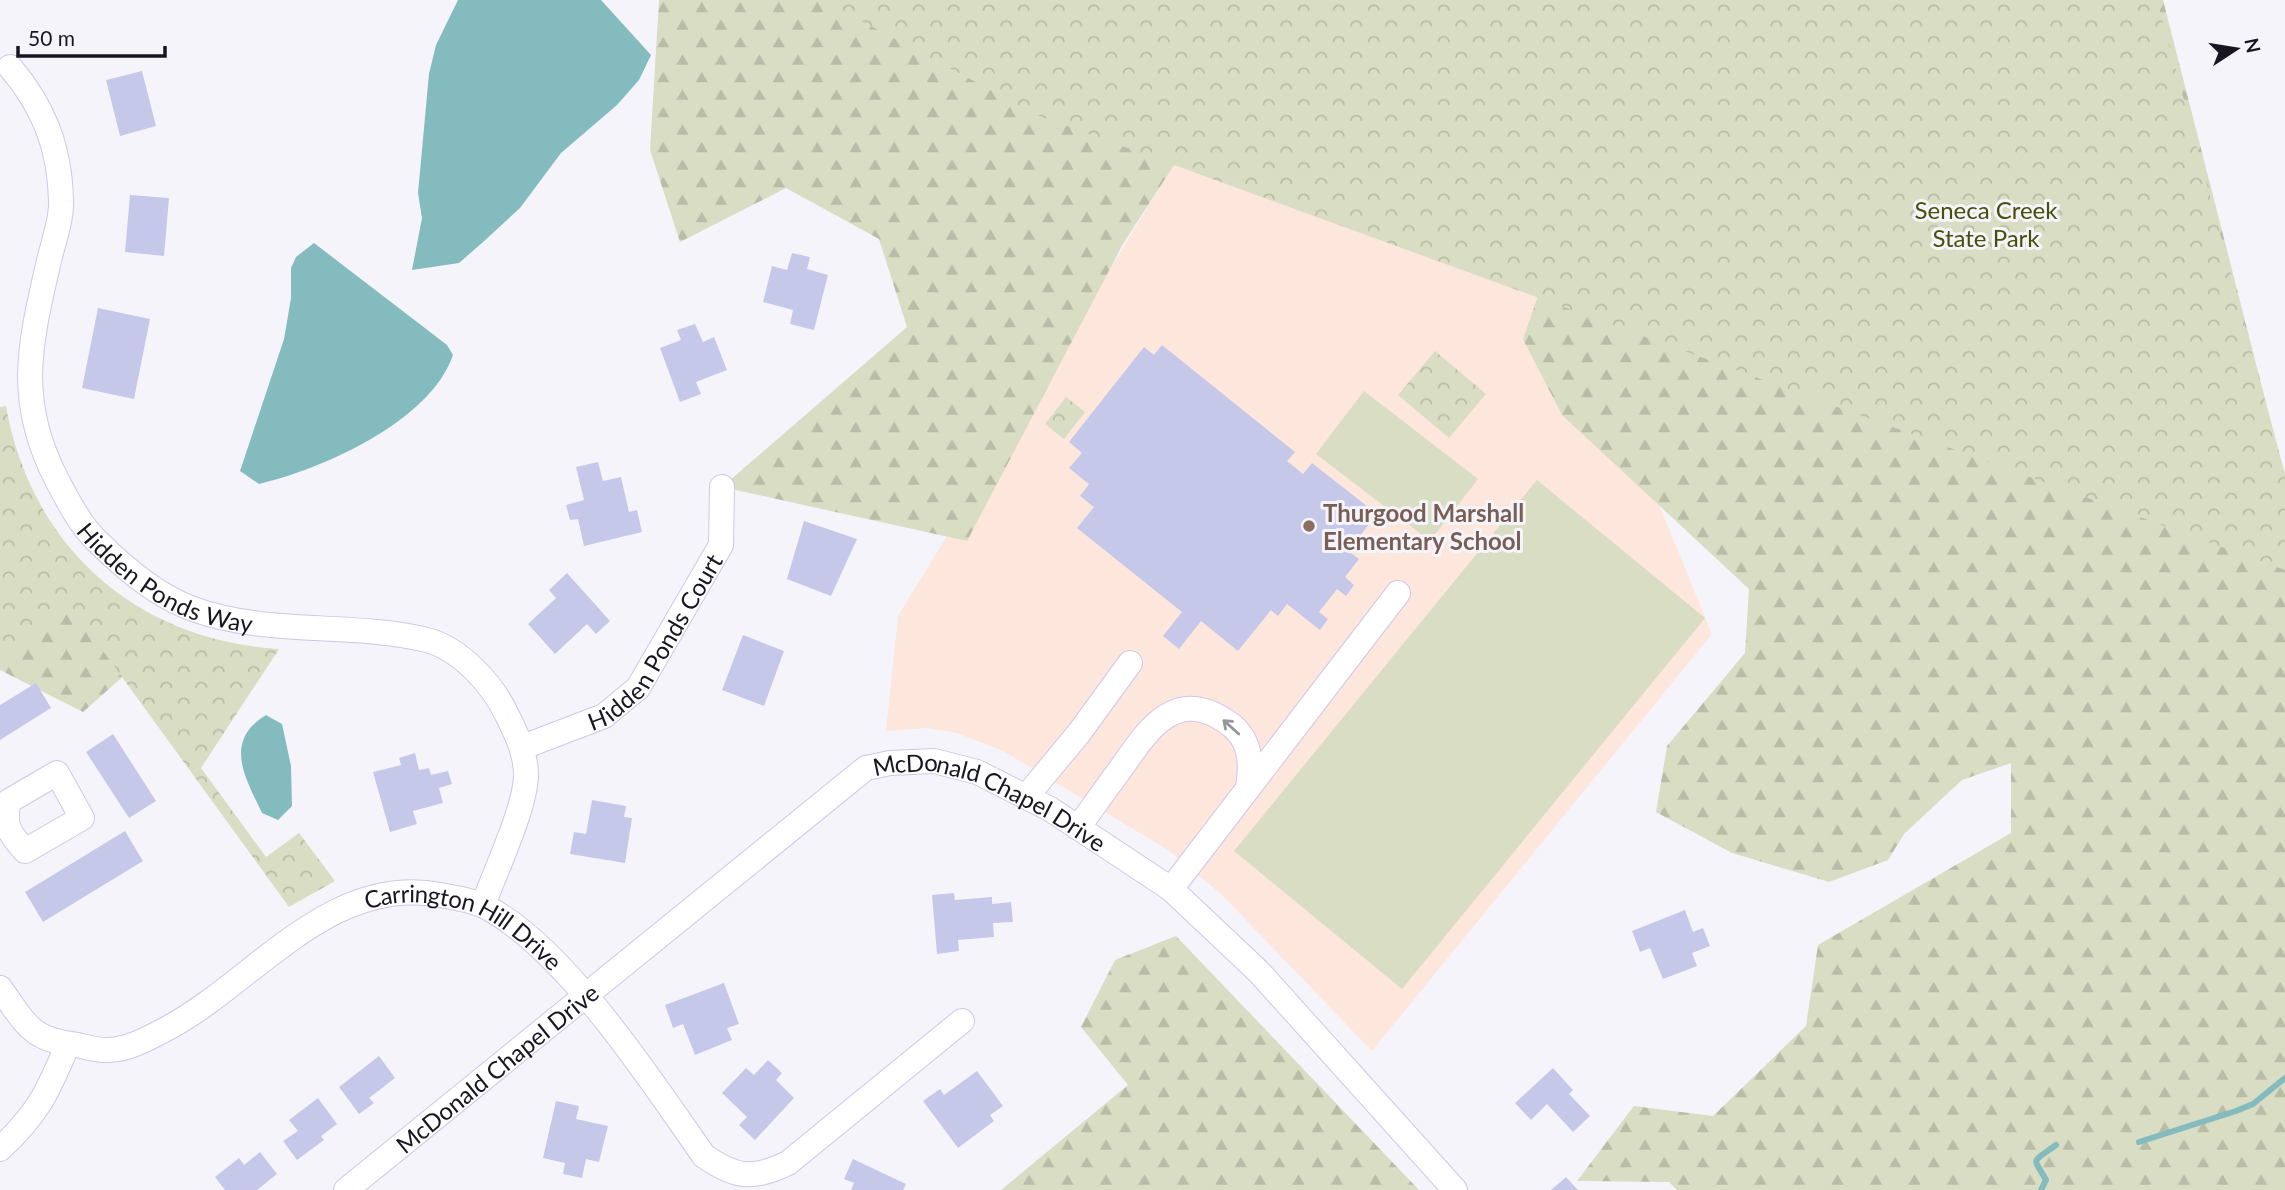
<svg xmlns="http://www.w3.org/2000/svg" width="2285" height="1190" font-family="Lato,sans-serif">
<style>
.education{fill:#fde6db}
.forest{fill:url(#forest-firs)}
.park{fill:url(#park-crowns)}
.pitch{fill:#d8ddc3}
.water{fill:#83bbbe}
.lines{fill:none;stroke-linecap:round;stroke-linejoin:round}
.stream{stroke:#83bbbe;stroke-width:6}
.building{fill:#c6c8ea}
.minor-casing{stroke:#d0c6e8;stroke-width:26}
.minor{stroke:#fff;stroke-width:24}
.oneway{stroke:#98969b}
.education-dot{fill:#8d6e63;stroke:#f6f4fb;stroke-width:2.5}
.labels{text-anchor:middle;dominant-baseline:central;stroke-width:6;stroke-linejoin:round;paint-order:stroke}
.park-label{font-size:24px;fill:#484f08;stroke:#f6f4fb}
.education-label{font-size:24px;font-weight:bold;fill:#785e54;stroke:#f6f4fb;text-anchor:start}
.street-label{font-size:24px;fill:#191521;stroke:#f6f4fb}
</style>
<defs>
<pattern id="forest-firs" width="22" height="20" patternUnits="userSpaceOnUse" patternTransform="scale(1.75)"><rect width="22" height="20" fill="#d8ddc3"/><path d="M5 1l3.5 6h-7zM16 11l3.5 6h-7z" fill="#b9bda7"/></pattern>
<pattern id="park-crowns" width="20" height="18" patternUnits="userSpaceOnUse" patternTransform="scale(1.75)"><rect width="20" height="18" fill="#d8ddc3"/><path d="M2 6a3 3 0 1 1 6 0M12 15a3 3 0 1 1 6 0" fill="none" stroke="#b9bda7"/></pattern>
</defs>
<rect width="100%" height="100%" fill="#f6f4fb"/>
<path class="education" d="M1176,161l467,154 -23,94 92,225 -340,417 -151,-157 -53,-44 -165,-99 -46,-18 -30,-5 -41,3 12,-115z"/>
<path class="forest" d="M659,0h1504l122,477v713h-608l-8,-8 -92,-1 57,-75 79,10 93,-90 12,-81 193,-112v-70l-49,17 -58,54 -16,26 -59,22 -97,-29 -76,-41 11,-66 78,-93 4,-64 -187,-174 -39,-76 15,-43 -362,-134 -53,82 -156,297 -245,-54 185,-160 -28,-88 -93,-51 -106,54 -30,-92z
M0,471l146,185 -63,56 -83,-42z
M1176,936l243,254h-418l127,-105 -47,-58 34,-67z"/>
<path class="park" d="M822,0h1335l128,474v96l-1248,-455z
M1435,351l51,43 -37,44 -51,-43z
M1066,397l19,15 -21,27 -19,-15z
M6,406c25,141 130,234 273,243l-78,119 65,89 33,-24 36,48 -46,26 -220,-303 -69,52v-249z"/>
<path class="pitch" d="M1364,391l114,88 -48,62 -114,-87z
M1537,480l168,138 -303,371 -168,-138z"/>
<path class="water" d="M458,0h143l50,55 -12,25 -22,25 -56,48 -41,55 -38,35 -23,20 -47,7 10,-52 -4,-25 11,-119 7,-29z
M314,243l133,102 6,10c-23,67 -131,114 -194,129l-19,-13 44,-132 7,-41v-30l5,-11z
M266,715l16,9 9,42 1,40 -14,14 -16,-7c-17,-36 -39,-72 4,-98z"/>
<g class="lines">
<path class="stream" d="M2139,1142l97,-31 17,-7 32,-26
M2041,1190l5,-10c-13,-24 -16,-16 10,-35"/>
</g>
<path class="building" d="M142,71l14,55 -36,10 -14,-56z
M130,195l39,3 -5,58 -39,-4z
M792,253l18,4 -3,12 21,6 -14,55 -24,-6 3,-14 -30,-8 9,-36 15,4z
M98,308l52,11 -16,80 -52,-11z
M695,324l8,18 11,-5 13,33 -31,12 5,12 -21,8 -20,-54 21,-8 -4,-10z
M1162,345l133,107 -8,9 16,13 9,-11 65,51 -29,37 11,8 -14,18 9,8 -8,11 -9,-7 -18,23 9,7 -8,11 -33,-26 -9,12 -7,-6 -33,41 -37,-30 -22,28 -16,-13 19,-24 -105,-84 17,-21 -14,-11 9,-12 -20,-16 13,-15 -13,-11 75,-95 10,8z
M598,462l5,19 18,-4 8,35 8,-2 5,22 -58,14 -6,-27 -8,1 -4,-15 18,-5 -8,-33z
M804,521l53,18 -26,57 -44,-17z
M567,573l43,48 -14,13 -9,-10 -32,30 -27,-30 28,-26 -7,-8z
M743,635l41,16 -20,55 -42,-16z
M36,683l15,25 -51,32v-35z
M113,734l43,67 -27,17 -43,-66z
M415,753l4,17 10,-2 2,7 17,-4 4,13 -13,4 4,15 -30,8 4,13 -27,8 -17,-60 28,-7 -2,-7z
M592,800l34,6 -2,11 8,1 -7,45 -55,-9 4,-22 12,2z
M125,831l18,30 -100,61 -18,-30z
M954,893l1,7 37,-3v7l19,-2 2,20 -20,1 1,14 -36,3 1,11 -22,3 -5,-59z
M1685,910l8,22 10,-4 7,18 -18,7 5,13 -34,13 -13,-31 -10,4 -8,-21z
M724,983l15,41 -12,4 5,12 -37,15 -12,-31 -10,4 -8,-23z
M379,1056l16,22 -26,20 5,5 -15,11 -20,-27z
M768,1060l14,13 -6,7 18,18 -39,42 -16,-15 8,-8 -25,-24 24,-25 8,7z
M1553,1068l20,22 -4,4 21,22 -17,16 -26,-28 -16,16 -16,-17z
M977,1071l26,35 -13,9 4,6 -36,27 -35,-47 17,-12 4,6z
M318,1098l19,26 -16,12 3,4 -27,20 -14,-19 15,-10 -9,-11z
M556,1101l23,5 -3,13 32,7 -9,36 -13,-3 -4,19 -19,-4 2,-11 -22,-5z
M260,1152l17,22 -20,16h-32l-10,-13 24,-19 5,7z
M853,1159l53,25 -3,6h-52l3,-7 -10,-4z
M1566,1177l12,13h-27z"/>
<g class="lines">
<g class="minor-casing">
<g id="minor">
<path id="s1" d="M10,67c34,40 50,81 51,134 1,20 -9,44 -13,64 -19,82 -32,138 10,217 10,19 23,44 39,59 27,27 60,55 96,68 74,27 161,13 234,31 34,9 66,45 80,75 10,20 19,38 19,61 -1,33 -31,96 -43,129"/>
<path id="s2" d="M523,747l81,-31 34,-28 83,-143 1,-58"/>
<path d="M57,773l25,45 -57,33c-16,-18 -22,-26 -16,-50z"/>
<path d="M1026,797l53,-64 51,-70"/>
<path d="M1078,828c15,-21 29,-41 44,-61 27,-39 54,-80 105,-45 24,16 25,40 21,66"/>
<path d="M1171,889l227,-296"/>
<path id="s3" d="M0,988c10,13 20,32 33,42 12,10 29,13 44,15 10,2 22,6 32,5 21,-1 40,-12 59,-22 87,-47 162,-154 272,-133 15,3 33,5 46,12 80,42 166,175 218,249 32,22 49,24 84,7l174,-142"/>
<path d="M0,1149c39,-36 48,-58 68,-105"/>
<path id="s4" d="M346,1190l520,-422 24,-5 44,-2 43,11 73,37 121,80 88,83 196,218"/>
</g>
</g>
<use href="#minor" class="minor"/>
</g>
<defs><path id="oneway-shaft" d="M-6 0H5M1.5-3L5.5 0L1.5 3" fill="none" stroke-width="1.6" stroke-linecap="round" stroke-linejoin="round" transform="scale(1.75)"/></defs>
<use class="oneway" href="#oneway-shaft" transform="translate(1231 727) rotate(-138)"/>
<circle class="education-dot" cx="1309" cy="526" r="7"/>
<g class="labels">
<g class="park-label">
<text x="1986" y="209">Seneca Creek<tspan x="1986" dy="28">State Park</tspan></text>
</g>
<g class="education-label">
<text x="1323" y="512">Thurgood Marshall<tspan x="1323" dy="28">Elementary School</tspan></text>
</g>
<g class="street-label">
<text stroke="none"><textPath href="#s1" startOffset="586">Hidden Ponds Way</textPath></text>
<text stroke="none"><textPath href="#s2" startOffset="177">Hidden Ponds Court</textPath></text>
<text stroke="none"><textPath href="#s4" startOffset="803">McDonald Chapel Drive</textPath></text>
<text stroke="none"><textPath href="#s3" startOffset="541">Carrington Hill Drive</textPath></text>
<text stroke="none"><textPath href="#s4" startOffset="194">McDonald Chapel Drive</textPath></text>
</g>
</g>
<g transform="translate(2236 49) rotate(78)" stroke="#f6f4fb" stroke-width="5" paint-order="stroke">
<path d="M0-5L12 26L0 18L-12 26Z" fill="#191521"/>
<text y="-10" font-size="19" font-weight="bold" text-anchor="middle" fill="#191521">N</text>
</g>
<path d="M18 46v10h147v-10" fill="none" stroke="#191521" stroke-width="3.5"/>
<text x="28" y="46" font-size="21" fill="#191521" stroke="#f6f4fb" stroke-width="5" paint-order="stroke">50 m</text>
</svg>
